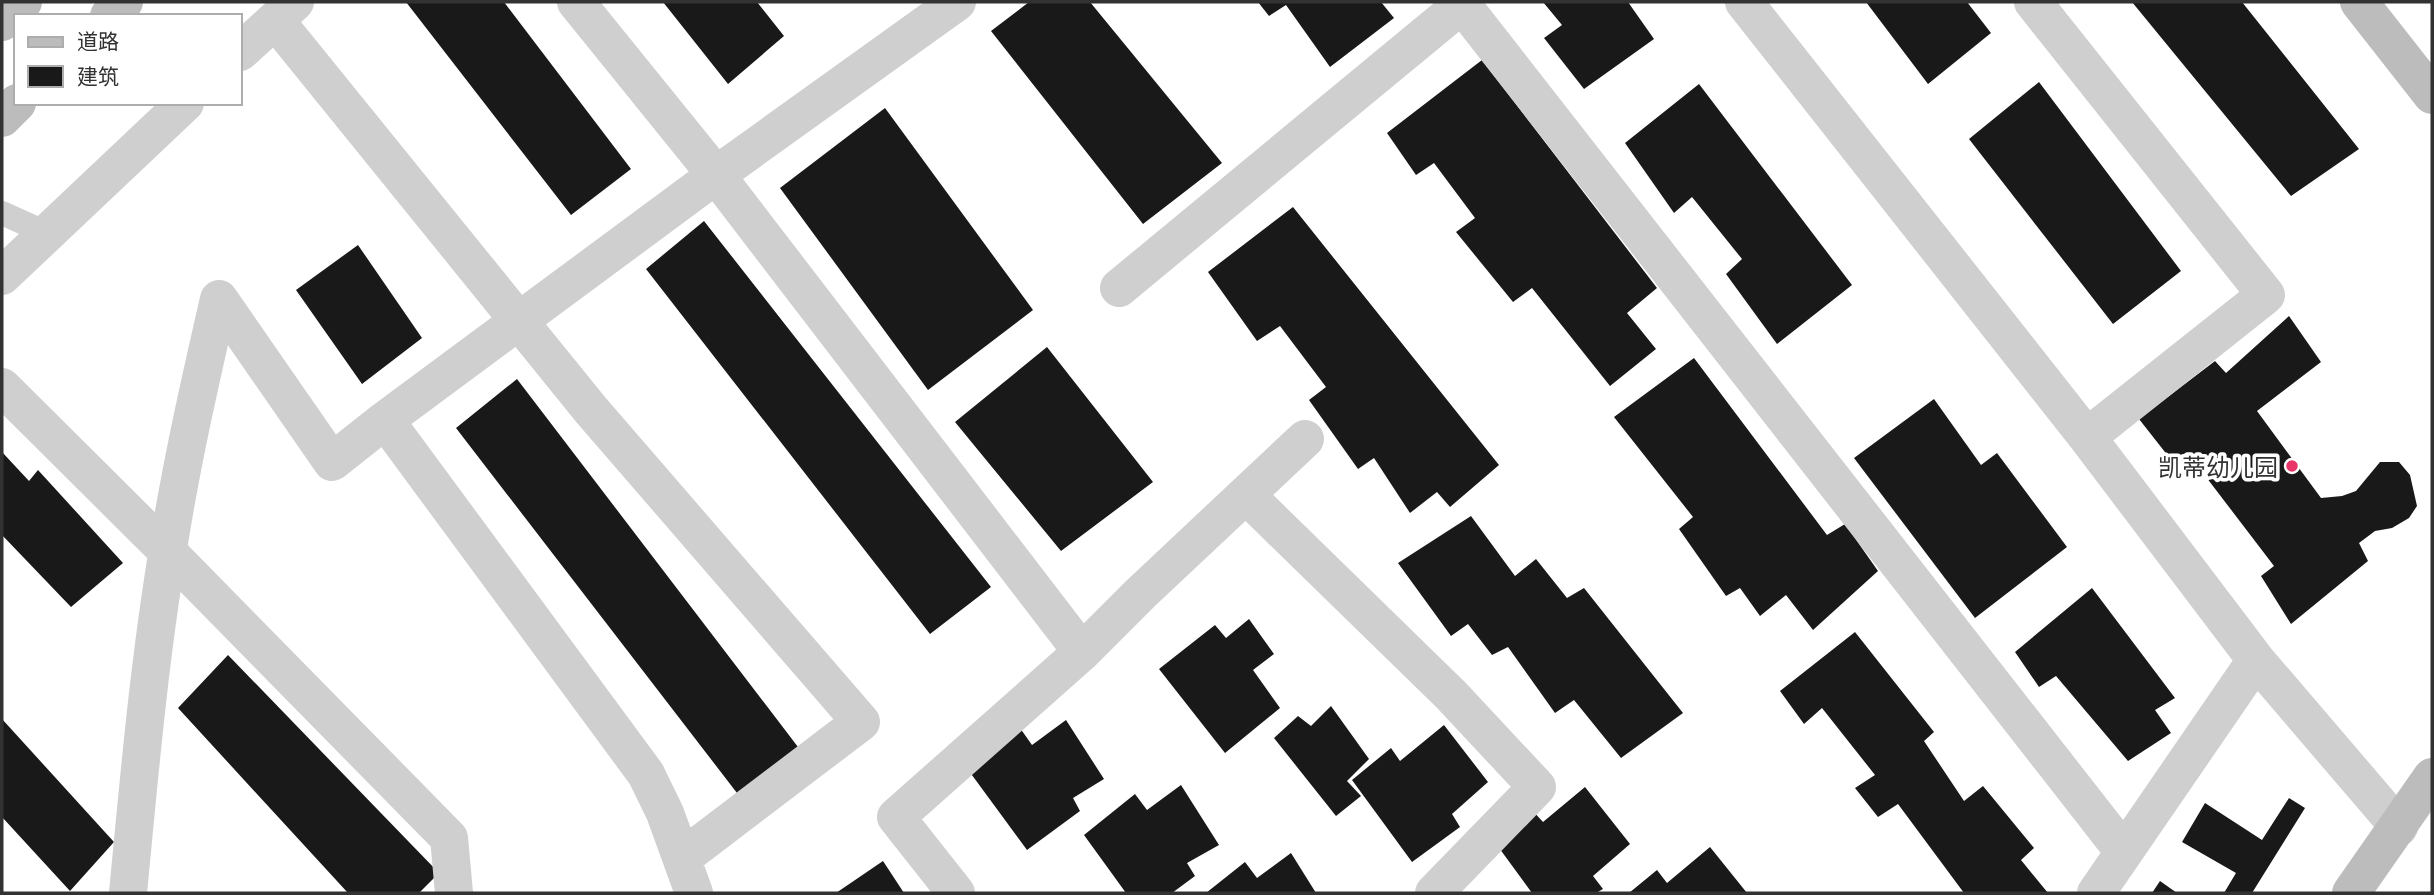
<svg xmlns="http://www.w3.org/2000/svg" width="2434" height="895" font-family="Commissioner,'Noto Sans SC',sans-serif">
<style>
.building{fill:#191919}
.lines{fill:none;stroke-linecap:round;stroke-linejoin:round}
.lane{stroke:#cfcfcf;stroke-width:24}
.street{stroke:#cfcfcf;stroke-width:38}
.secondary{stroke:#bcbcbc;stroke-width:38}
.poi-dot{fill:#e73568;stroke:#fff;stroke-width:2.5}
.labels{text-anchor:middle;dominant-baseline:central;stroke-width:7;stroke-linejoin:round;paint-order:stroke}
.poi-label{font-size:24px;fill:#323232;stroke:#fff;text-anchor:end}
</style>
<rect width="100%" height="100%" fill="#fff"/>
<path class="building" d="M406,2h98l127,167 -60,46z
M663,2h94l27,34 -56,48z
M1029,2h61l132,161 -79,61 -152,-193z
M1258,2h123l13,16 -64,49 -44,-62 -17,11z
M1543,2h85l26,37 -70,50 -40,-51 18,-13z
M1866,2h101l24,31 -63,51z
M2132,2h110l117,147 -68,47z
M1482,60l175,228 -30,25 29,36 -46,37 -78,-98 -19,14 -57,-70 19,-14 -41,-55 -18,12 -29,-42z
M2039,82l142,189 -68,53 -144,-185z
M1699,84l153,201 -75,59 -51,-70 16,-15 -50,-62 -18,16 -49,-70z
M885,108l148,202 -105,80 -148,-202z
M1293,207l206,258 -49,42 -13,-15 -27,21 -36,-55 -16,11 -49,-69 17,-13 -46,-61 -23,15 -49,-69z
M704,221l287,366 -61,47 -284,-365z
M358,245l64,93 -60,46 -66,-94z
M2289,316l32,46 -64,49 64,87 21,-2 14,-5 24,-29h19l11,13 7,31 -8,12 -17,10 -17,3 -16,12 9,18 -77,63 -30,-48 13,-10 -87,-114 -15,9 -33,-42 76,-58 11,12z
M1047,347l106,135 -92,69 -106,-129z
M1694,358l133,177 18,-11 33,47 -65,59 -27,-35 -26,21 -20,-28 -14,8 -47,-67 14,-12 -79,-100z
M517,379l281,368 -61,46 -281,-365z
M1934,399l47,66 16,-12 70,94 -92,71 -121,-160z
M2,452l27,29 9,-11 85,93 -52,44 -69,-72z
M1471,516l44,60 21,-17 31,39 17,-10 99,125 -62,45 -47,-58 -19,13 -47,-66 -16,8 -24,-31 -17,12 -53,-73z
M2092,588l83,110 -20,12 16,23 -43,28 -72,-85 -17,11 -24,-35z
M1249,619l25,35 -21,16 27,38 -55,45 -66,-84 56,-44 11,13z
M1855,632l79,100 -10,9 40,60 19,-15 51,62 -13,12 27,33h-84l-66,-89 -20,13 -23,-29 20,-13 -53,-67 -18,16 -24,-33z
M228,655l211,218 -20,20h-71l-170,-185z
M1331,706l38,53 -22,22 14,15 -25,20 -62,-78 24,-22 13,10z
M2,719l112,123 -44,49 -68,-74z
M1066,720l38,59 -31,19 7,13 -53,39 -58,-79 51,-43 12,17z
M1444,725l44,57 -36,32 8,13 -48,35 -60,-82 39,-32 9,13z
M1181,785l38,60 -32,18 8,13 -23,17h-46l-42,-58 51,-41 12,16z
M1585,787l45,57 -37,32 10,13 -7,4h-64l-38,-52 38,-31 11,12z
M2289,798l16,10 -53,85h-28l12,-20 -54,-31 23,-39 57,37z
M1710,847l37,46h-118l28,-23 10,13z
M1291,853l25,40h-110l39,-31 12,16z
M883,861l21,32h-68z
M2160,881l17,12h-25z"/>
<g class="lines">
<path class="lane" d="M2,213l44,20"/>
<path class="street" d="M576,2l140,173 241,-173
M1460,2l664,850
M1744,2l343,435 169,223 143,167
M2033,2l233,293 -179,142
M275,20l316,390 270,312 -179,136
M240,52l55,-50
M2,276l183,-173
M1119,288l346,-286
M219,299l113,163 53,-42 331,-245 366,477
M2,387l165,164 282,287 5,55
M385,420l261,354 19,39 29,80
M1246,495l205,200 86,92 -103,106
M128,893c11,-115 21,-230 40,-344 13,-84 32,-167 51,-250
M956,893l-60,-76 186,-165 58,-58 165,-155
M2096,893l160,-233"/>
<path class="secondary" d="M2359,2l73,93
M109,16l15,-14
M2,22l21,-20
M2,118l15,-15
M2351,893l81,-116"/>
</g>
<circle class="poi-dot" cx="2292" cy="466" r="7"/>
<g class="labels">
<g class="poi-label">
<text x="2278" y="466">凯蒂幼儿园</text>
</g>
</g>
<rect width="2434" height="895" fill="none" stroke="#323232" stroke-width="7"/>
<rect x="14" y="14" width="228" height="91" fill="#ffffff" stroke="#adadad" stroke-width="2"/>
<rect x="28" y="37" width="35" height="10" fill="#bcbcbc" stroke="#adadad" stroke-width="2"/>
<text x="77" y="49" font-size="21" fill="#323232">道路</text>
<rect x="28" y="66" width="35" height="21" fill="#191919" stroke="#adadad" stroke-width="2"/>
<text x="77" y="84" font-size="21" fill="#323232">建筑</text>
</svg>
